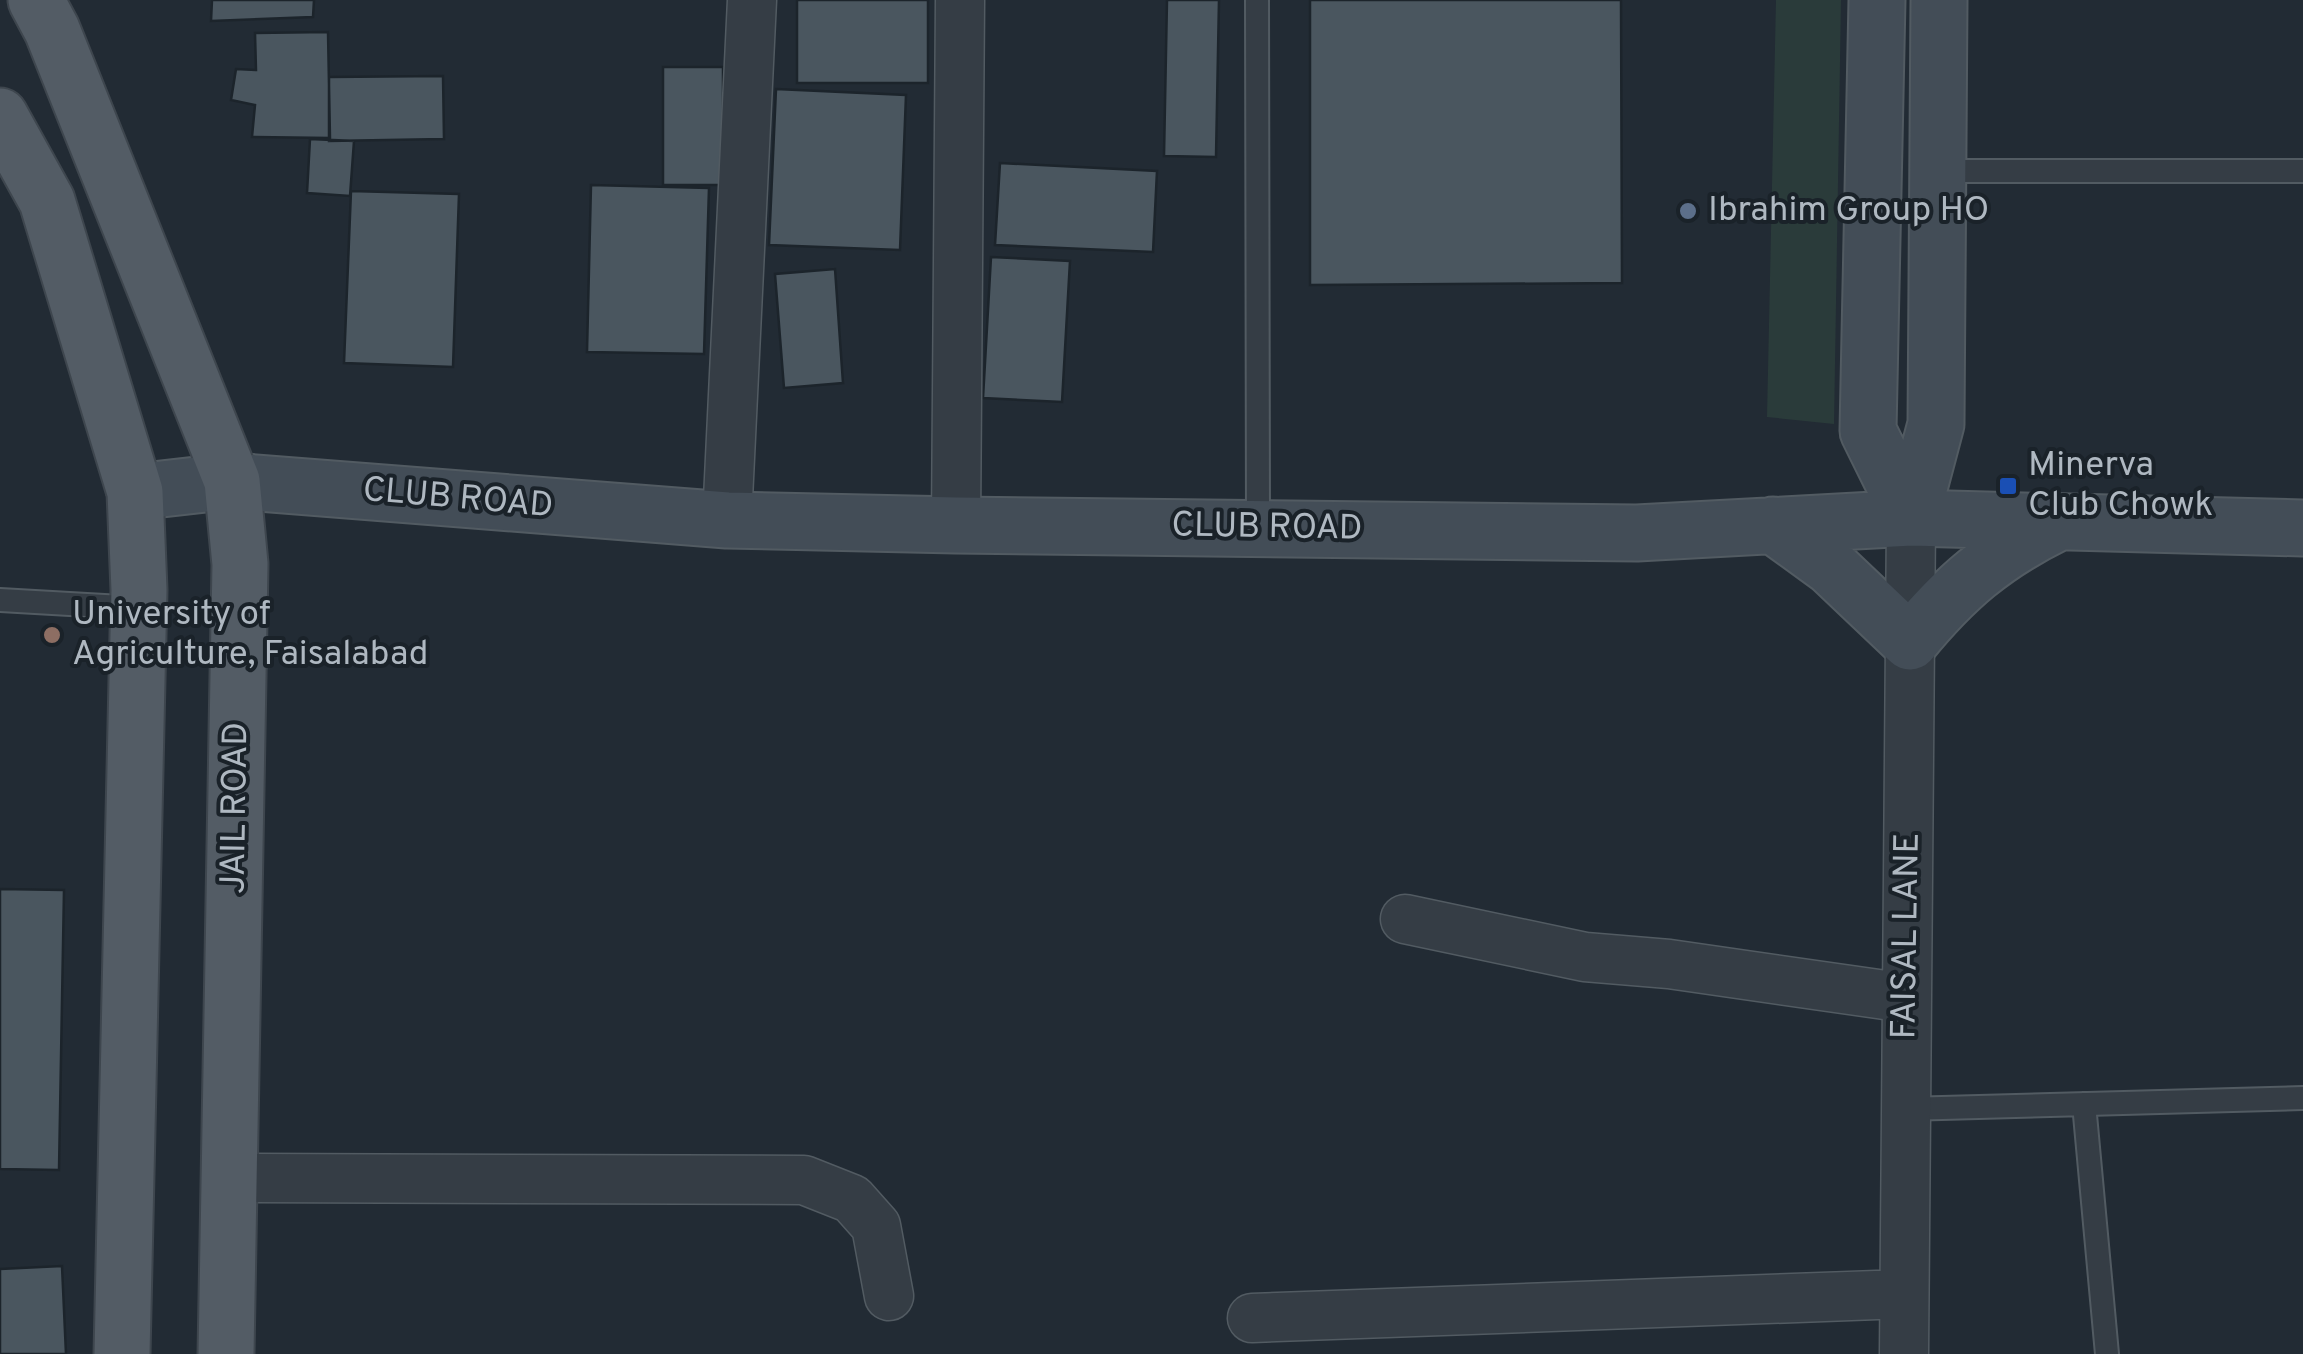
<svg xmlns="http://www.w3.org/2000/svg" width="2303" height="1354" font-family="Overpass,sans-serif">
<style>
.green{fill:#2a3b3a}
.building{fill:#4a565f;stroke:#1c242b;stroke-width:2.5}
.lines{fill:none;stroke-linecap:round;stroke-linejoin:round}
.lane-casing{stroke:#525b62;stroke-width:26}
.street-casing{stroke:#525b62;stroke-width:51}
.secondary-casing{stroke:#525b62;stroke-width:59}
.primary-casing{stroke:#3e464e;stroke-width:59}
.lane{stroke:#353d45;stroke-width:22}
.street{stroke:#353d45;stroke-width:48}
.secondary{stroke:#434d57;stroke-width:55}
.primary{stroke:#535c65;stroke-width:55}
.service-dot{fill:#5c6f8a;stroke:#1a2229;stroke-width:4}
.transit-dot{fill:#1a4fb4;stroke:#1a2229;stroke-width:4}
.education-dot{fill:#8d6e63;stroke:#1a2229;stroke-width:4}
.labels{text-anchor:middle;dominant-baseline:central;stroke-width:8;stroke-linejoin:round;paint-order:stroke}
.poi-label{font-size:35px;fill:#afb8c1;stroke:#1a2229;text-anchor:start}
.street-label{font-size:35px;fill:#afb8c1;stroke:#1a2229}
</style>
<rect width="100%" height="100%" fill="#222b34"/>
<path class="green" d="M1776,0h65l-7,424 -67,-7z"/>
<path class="building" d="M212,0h102l-1,17 -102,4z
M797,0h131v83h-131z
M1167,0h52l-3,157 -52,-1z
M1310,0h311l1,283 -312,2z
M328,32l2,106 -78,-1 3,-32 -24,-5 5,-31 20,1 -1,-37z
M663,67h60v118h-60z
M443,76l1,63 -115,2v-64z
M776,89l130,6 -6,155 -131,-5z
M310,139l44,2 -4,55 -43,-3z
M1000,163l157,8 -4,81 -158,-7z
M591,185l118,3 -5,166 -117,-2z
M351,191l108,3 -6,173 -109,-4z
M991,257l79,4 -8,141 -79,-4z
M835,269l8,114 -59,5 -9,-114z
M0,889l64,1 -5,280 -59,-1z
M62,1266l4,88h-66v-85z"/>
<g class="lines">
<g class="lane-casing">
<path id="lane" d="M1257,0l1,528
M1938,171h365
M0,600l139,8
M2084,1104l23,250
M1905,1109l398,-11"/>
</g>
<g class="street-casing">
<path id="street" d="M727,520l25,-520
M956,525l4,-525
M1405,919l180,38 84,7 237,34
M229,1178l575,2 48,19 24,27 13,70
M1252,1318l652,-24
M1904,1354l7,-836"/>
</g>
<g class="secondary-casing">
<path id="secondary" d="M1877,0l-9,431 43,87
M135,492l97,-11 495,39 229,5 681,8 274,-15 392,10
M1911,518l25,-94 3,-424
M1773,525l58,42 79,75c45,-55 84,-88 147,-119"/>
</g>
<g class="primary-casing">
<path id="primary" d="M36,0l16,30 180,451 8,83 -14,790
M0,116l47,85 88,291 4,98 -17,764"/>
</g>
<use href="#lane" class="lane"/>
<use href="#street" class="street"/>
<use href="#secondary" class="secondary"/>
<use href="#primary" class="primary"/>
</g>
<circle class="service-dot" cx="1688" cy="211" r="10"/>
<rect class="transit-dot" x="1998" y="476" width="20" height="20" rx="5"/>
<circle class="education-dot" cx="52" cy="635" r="10"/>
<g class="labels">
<g class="poi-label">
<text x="1708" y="211">Ibrahim Group HO</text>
<text x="2028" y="466">Minerva<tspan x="2028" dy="40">Club Chowk</tspan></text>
<text x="72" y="615">University of<tspan x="72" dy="40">Agriculture, Faisalabad</tspan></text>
</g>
<g class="street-label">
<text transform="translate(458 499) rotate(5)">CLUB ROAD</text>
<text transform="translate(1267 528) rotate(1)">CLUB ROAD</text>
<text transform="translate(236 808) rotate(-89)">JAIL ROAD</text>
<text transform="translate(1907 936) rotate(-89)">FAISAL LANE</text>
</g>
</g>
</svg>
